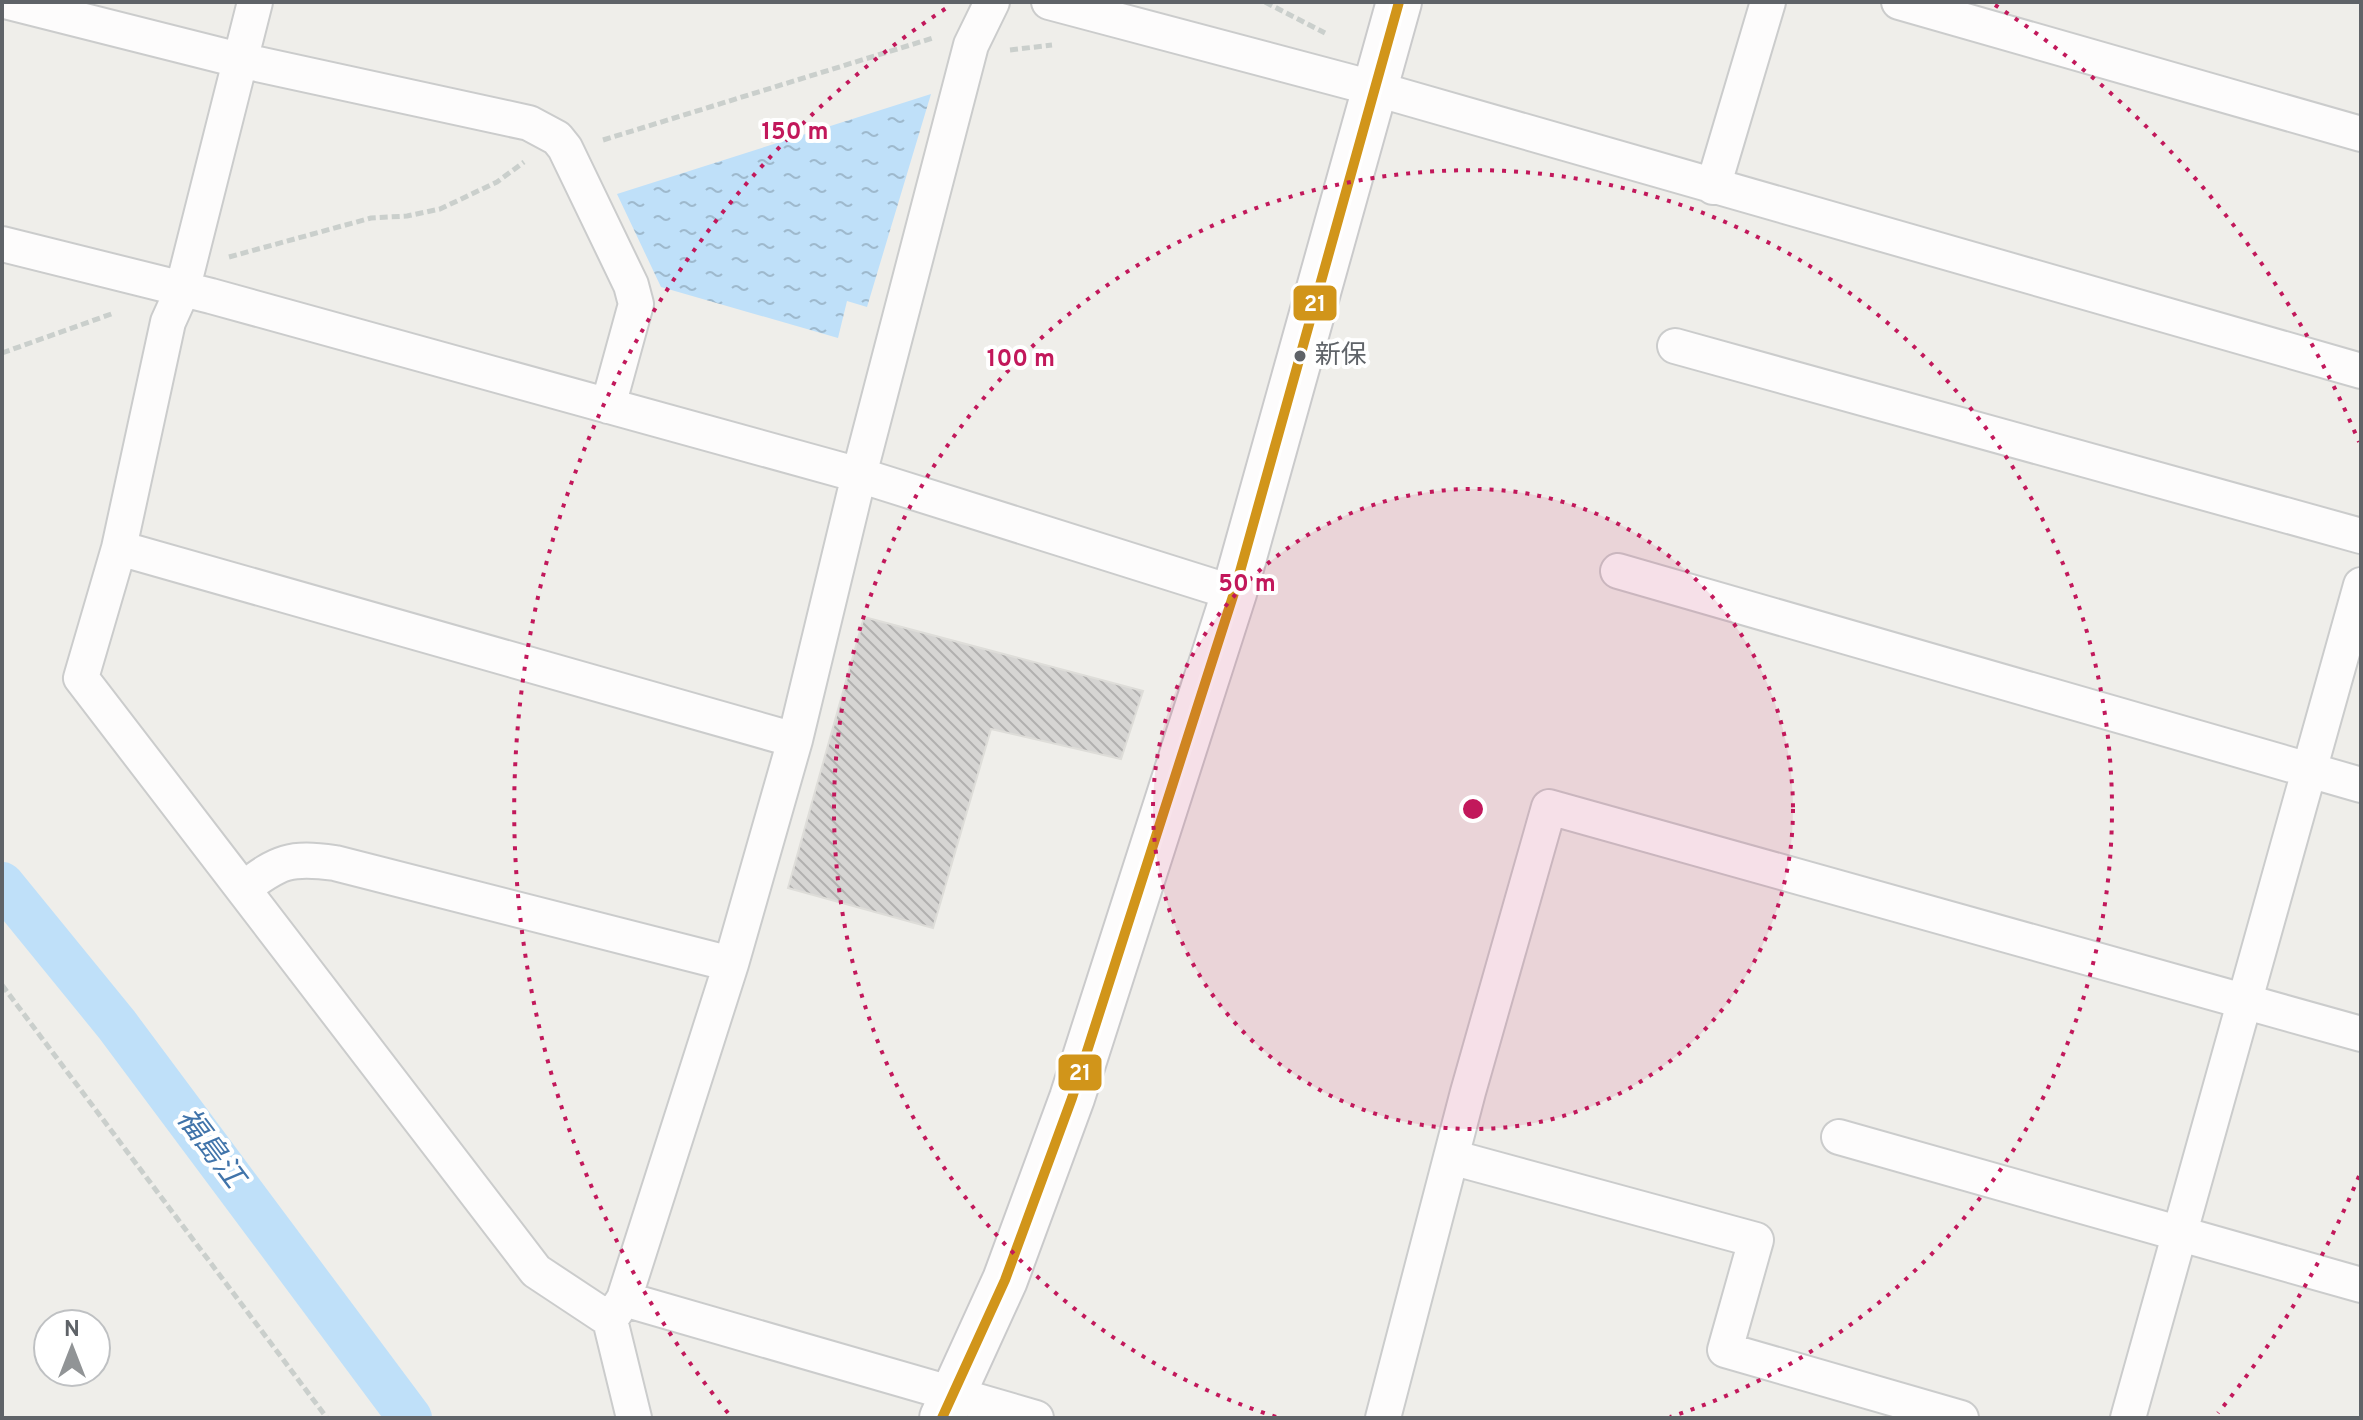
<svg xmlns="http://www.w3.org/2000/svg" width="2363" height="1420" font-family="Overpass,'Noto Sans JP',sans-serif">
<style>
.water{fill:url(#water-ripples)}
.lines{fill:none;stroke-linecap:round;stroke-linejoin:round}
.canal{stroke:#bfe0f9;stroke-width:44}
.building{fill:url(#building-back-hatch);stroke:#deddd9;stroke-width:2}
.street-casing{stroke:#cbcccc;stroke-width:38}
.secondary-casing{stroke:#cacacb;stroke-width:48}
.path{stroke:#cacfcc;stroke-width:5;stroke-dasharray:8 4;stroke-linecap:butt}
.street{stroke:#fdfcfc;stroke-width:34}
.secondary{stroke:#fdfcfc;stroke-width:44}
.bus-1-casing{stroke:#fff;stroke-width:16}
.bus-1{stroke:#d1951a;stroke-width:10}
.ring{fill:none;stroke:#c2185b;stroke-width:4;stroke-dasharray:4 8}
.bus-dot{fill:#5f6368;stroke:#fff;stroke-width:3}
.labels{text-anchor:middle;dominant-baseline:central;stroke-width:8;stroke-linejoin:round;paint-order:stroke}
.bus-label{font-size:26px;fill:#5f6368;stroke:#fff;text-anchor:start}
.water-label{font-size:30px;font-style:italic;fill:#4174aa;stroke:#fff}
.centre{fill:#c2185b;stroke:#fff;stroke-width:4}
.ring-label{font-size:24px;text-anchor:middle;font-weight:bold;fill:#c2185b;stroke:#fff;stroke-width:8;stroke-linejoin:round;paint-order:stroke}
.line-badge{stroke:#fff;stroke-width:3}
.badge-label{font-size:22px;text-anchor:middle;font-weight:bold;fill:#fff}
</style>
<defs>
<pattern id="water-ripples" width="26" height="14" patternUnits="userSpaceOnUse" patternTransform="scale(2)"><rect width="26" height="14" fill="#bfe0f9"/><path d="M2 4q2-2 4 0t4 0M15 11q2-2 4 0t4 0" fill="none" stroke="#9eb9cd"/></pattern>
<pattern id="building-back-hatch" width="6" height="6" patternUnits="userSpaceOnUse" patternTransform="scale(2)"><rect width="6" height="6" fill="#d6d5d3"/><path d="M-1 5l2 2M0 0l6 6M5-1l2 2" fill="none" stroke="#b1b0af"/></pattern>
</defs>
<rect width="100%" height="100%" fill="#efeeea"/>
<path class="water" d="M931,94l-64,213 -20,-6 -9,37 -177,-51 -44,-93z"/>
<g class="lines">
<path class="canal" d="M2,884l115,141 293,393"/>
</g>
<path class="building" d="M864,617l279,74 -22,68 -130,-30 -58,199 -145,-40z"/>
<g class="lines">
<g class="street-casing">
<path id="street" d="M9,2l230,58 290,63 28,15 8,10 66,137 5,19 -28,102
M255,2l-73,289 -14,31 -49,226 -38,130 455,593 74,49 14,-21 107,-335 64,-224 64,-265 112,-430 21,-43
M1049,2l324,86 988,283
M1899,2l462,132
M1713,187l55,-185
M2,244l209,52 648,179 375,118
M1675,346l686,190
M119,548l676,192
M1618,571l743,214
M243,889c36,-28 47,-32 92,-26l396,101
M1839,1137l522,148
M1451,1157l305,83 -31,110 236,68
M624,1299l412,119
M610,1320l24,98
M1383,1418l85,-326 81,-285 812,227
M2128,1418l233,-833"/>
</g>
<g class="secondary-casing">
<path id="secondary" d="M942,1418l63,-138 67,-182 162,-505 165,-591"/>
</g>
<path class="path" d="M1265,2l60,31
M1010,50l42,-5
M603,140l330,-102
M229,257l142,-39 36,-2 33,-7 57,-27 27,-20
M2,353l112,-40
M2,985l325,433"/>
<use href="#street" class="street"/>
<use href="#secondary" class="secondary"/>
<g class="bus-1-casing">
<path id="bus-1" d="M942,1418l63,-138 67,-182 162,-505 165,-591"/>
</g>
<use href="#bus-1" class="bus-1"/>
</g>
<circle cx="1473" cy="809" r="320" fill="#c2185b" fill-opacity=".12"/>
<g class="ring">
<circle cx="1473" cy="809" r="320"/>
<path d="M1276 1417A639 639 0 1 1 1670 1417"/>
<path d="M2359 1176A959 959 0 0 1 2218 1413M728 1413A959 959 0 0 1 951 5M1995 5A959 959 0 0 1 2359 442"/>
</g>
<circle class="bus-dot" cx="1300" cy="356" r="7"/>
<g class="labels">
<g class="bus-label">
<text x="1315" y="356">新保</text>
</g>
<g class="water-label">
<text transform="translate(209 1149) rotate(53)">福島江</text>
</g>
</g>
<circle cx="1473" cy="809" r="12" class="centre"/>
<g class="ring-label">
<text x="795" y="139">150 m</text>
<text x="1021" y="366">100 m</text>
<text x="1247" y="591">50 m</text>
</g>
<g class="line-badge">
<rect x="1292" y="284" width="46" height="38" rx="8" fill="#d1951a"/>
<rect x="1057" y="1053" width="46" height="39" rx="8" fill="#d1951a"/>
</g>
<g class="badge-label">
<text x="1315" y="311">21</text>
<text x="1080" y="1080">21</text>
</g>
<rect width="2363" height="1420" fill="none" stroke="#5f6368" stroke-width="8"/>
<g transform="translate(72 1348)"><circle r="38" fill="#ffffff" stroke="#bfc1c3" stroke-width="2"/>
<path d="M0-6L14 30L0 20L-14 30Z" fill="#919496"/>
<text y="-12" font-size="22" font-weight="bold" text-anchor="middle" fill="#5f6368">N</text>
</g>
</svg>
